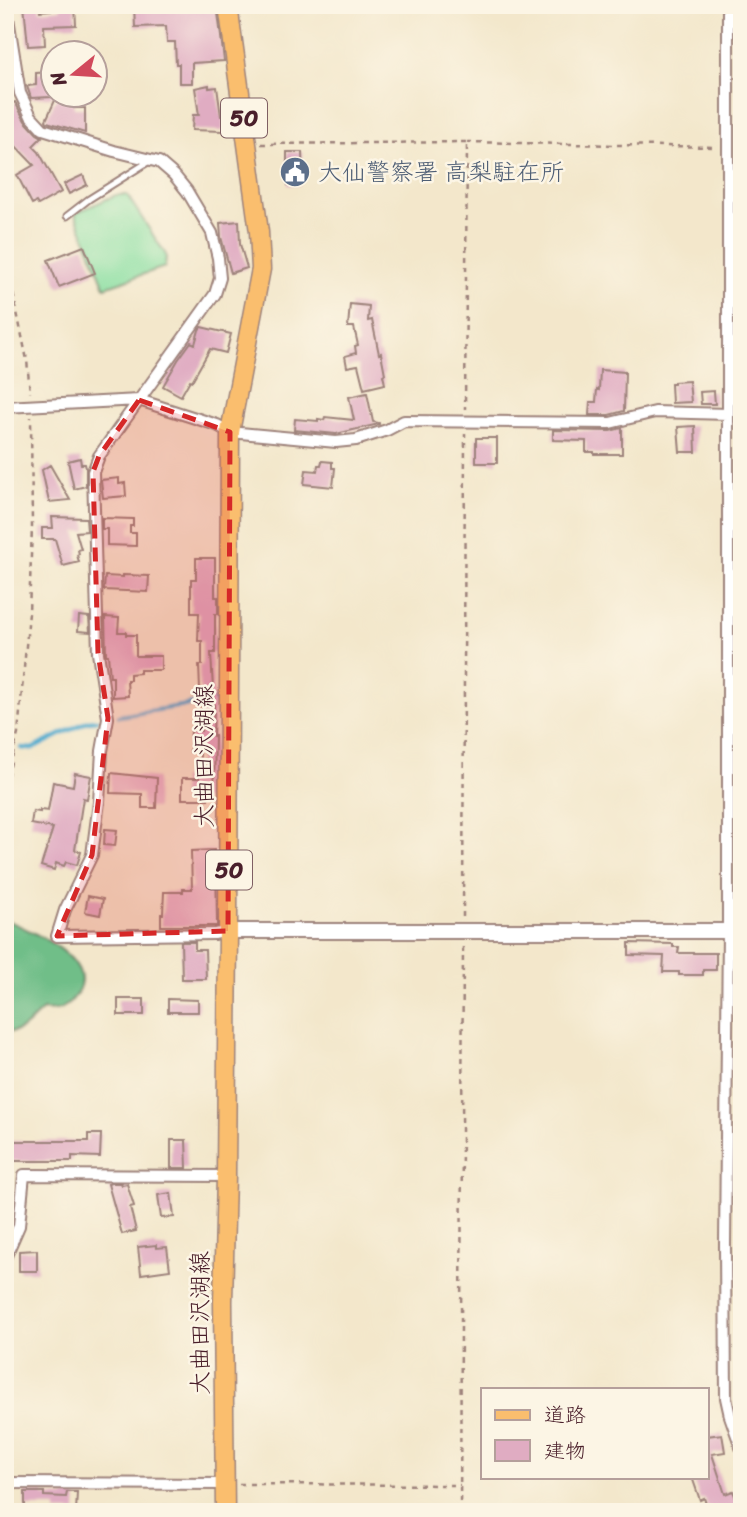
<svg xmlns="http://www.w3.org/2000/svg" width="747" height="1517" font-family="Sriracha,'Klee One',sans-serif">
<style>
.green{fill:#8adfa2;stroke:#6a7f66;stroke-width:2}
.forest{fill:#6fbe88;stroke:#5c6e5a;stroke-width:2}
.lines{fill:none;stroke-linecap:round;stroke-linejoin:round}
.stream{stroke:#50abce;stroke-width:4.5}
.building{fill:#e0acc2}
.service-casing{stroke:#9e837b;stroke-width:9}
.minor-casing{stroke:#9e837b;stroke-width:14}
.tertiary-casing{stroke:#9e837b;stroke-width:18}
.primary-casing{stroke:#9e837b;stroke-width:21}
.path{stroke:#9e837b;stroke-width:2.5;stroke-dasharray:5 5;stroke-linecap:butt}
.service{stroke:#fff;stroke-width:5}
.minor{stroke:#fff;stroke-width:10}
.tertiary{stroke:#fff;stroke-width:14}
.primary{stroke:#fabe6e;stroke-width:18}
.marked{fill:#d62828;fill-opacity:0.2;stroke:#d62828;stroke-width:5;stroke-dasharray:14 9;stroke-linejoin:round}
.labels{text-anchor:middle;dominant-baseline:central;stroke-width:5;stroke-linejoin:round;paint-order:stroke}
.shield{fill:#fcf5e5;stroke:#7f5f63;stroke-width:2}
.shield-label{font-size:23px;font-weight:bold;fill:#4a1f2b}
.service-label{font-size:24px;fill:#4e5e75;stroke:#fcf5e5;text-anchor:start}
.street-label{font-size:24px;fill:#4a1f2b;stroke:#fcf5e5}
</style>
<rect width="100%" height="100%" fill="#fcf5e5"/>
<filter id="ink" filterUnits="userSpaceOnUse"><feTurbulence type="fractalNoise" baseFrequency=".0143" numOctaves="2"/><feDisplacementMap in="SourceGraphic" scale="14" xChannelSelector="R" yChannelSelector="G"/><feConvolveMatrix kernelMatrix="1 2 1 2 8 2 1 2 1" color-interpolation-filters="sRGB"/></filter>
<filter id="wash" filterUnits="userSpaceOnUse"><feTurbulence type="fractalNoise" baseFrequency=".00686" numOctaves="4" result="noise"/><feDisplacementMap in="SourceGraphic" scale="28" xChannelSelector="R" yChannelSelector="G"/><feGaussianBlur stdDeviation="1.57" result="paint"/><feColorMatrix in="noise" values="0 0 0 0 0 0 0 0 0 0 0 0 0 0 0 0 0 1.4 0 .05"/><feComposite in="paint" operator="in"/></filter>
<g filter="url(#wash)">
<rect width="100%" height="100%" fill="#f3e7cb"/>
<path class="green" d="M116,195h11l39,60 -1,12 -60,20 -30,-74z"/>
<path class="forest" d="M5,920l4,1c26,12 97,42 63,79 -7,9 -18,12 -29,10 -11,8 -21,26 -36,21 -2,-9 1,-18 -2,-27z"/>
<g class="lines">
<path class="stream" d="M119,716l95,-15
M5,746h3
M22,748l10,1 56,-28 9,-1"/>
</g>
<g id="blocks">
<path class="building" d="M24,5h15l1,6 21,-2v-3l14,-1 1,20 -32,1 1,19 -17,1z
M134,5h83l7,56 -32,2v20h-13v-19h-3l-1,-22h-8l-1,-16 -31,1z
M52,72v25l-21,1 -4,-12 9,-1v-12z
M209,85v3l8,-1 4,29h3l-1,15 -31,-1 1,-15h6l-4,-27z
M57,96h16l1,12h11v25l-38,-11 -1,-2z
M15,102l10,19 12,13 5,3 -9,9 6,6 22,40 -23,13 -2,-3 -4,2 -15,-29 17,-10 -27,-28 7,-9 -7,-15 2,-2 -2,-5z
M287,152h15l1,29h-3v4h-12v-5h-1z
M83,175l4,10 -18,9 -5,-10z
M239,221l1,23 7,24 -16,5 -10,-36 -1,-14z
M84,246l11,27 -36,14 -11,-27z
M350,304l19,2 -1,15 4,-1 7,34 2,-1 4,21 -2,1 2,9 -21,5 -6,-24 -11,2 -2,-11 11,-3 -1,-7 3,-1 -4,-18h-6z
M201,327l30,7 -5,19 -16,-4 -18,32 -2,-1 -9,16 -18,-10 15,-26 13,-18 4,2 4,-14z
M600,370l25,2 -1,39 -15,4h-20l1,-13h6l1,-13 2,1z
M689,381l2,21 -19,1 -1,-19h3v-2z
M714,391l1,13h-14l-1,-12z
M367,393l6,29 6,1v1l-43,10 -42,-4 1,-11 23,2v-2l6,1 1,-3 29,3 -5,-23z
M695,426l1,26h-16l-2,-25z
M622,428v26h-28v-2h-8v-11l-33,-1v-10l57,1z
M476,438h21v25h-21z
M80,458l1,6h4l1,4v18l-12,3 -6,-28z
M322,461l10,1v6h3l-2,19 -29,-3 2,-14 11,1 1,-6h3z
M50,465l20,35 -21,2 -7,-32z
M119,478v6l6,-1 1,13 -23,2 -2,-18z
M52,517l34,1 1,13 -11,1 5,17 -3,1 1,4 -2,1 2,7 -16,4 -8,-27h-13v-11h11z
M102,518l31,1v7h-3v7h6v13l-29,-1v-16h-5z
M196,558h19v39h3v17h-3v39h-4l3,54 -1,29h2l-1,56h-6v7h-26v-21h17l1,-26h-10l1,-22 10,1 1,-41h-2l-1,-25h3v-24h-4l1,-28h-8v-34h5z
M123,575l26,1 -1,16 -44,-2 1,-14 18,1z
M79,616l10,1 1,15 -12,-1z
M105,617l14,1 -1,14h8v3h10v21h25v14h-21v3l-10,1v6h-3l1,16 -15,1v-20h-3l-2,-22h-2z
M75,773l16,3 -4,23 -4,-1 -8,52 6,2 -4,13 -11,-3 -2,4 -8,-3 -2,7 -13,-4 12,-38 -22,-4 2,-13 7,1v-2l8,1 5,-29 20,4z
M111,773l46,5 -1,30h-14v-14l-32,-1z
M105,829l12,1 -2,16 -11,-1z
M214,850v9h2l1,67h-56v-12h2l1,-22h19v-3h9l-1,-38z
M88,896l15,3 -3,16 -15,-3z
M181,942h14v8h10l1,29h-24z
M629,943l44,1v3h6l-1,6h38v17h-13v5h-24v-3h-16l1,-16 -35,-1z
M118,999h26v16h-26z
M168,999l30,1v12h-30z
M88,1134h13l-1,23 -28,-1v5h-65v-20h81z
M171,1140h15l1,28h-16z
M111,1183h10l1,2 5,-1 7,22 -4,1 6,24 -14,3 -14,-50z
M171,1193l3,24 -13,1 -3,-23z
M156,1245v3l11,-1 3,23 -29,4 -3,-27z
M37,1250v21h-18v-20z
M722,1434l3,18 -13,2 13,40 8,-3 7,16 -13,5h-18l-5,-14 -4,2 -8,-23h15v-41z
M25,1492h19v4l22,1 1,-5h10l-1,20h-20v-5h-31z"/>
</g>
</g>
<g filter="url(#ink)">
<use href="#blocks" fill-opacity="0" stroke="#9e837b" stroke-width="2"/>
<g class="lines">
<g class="service-casing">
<path id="service" d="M67,216l22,-17 59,-37"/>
</g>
<g class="minor-casing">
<path id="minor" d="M6,5l14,88 11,23 12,13 71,22 45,11 15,13 13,16 25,42 6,25 2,20 -5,16 -116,162 -6,16 5,181 10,65 -6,33 -3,51 -7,53 -27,55 -8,26 158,-2 13,-3
M728,5v926l-3,314 1,153 4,18 12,34
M5,407l134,-7 78,25 13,7 106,10 20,-2 31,-10 17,-9 206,2 45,-11 73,2
M5,1258l14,-32 5,-51 202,1
M5,1483l220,1"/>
</g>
<g class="tertiary-casing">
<path id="tertiary" d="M228,931h514"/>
</g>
<g class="primary-casing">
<path id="primary" d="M225,1512l-2,-210 3,-126 2,-245 2,-499 31,-163 -2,-37 -31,-227"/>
</g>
<path class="path" d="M467,142l248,5
M261,144l206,-2 -2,267
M5,255l22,105 3,33
M5,786l13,-52 11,-121 3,-86 -1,-110
M463,917l2,-483
M239,1484l221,1
M460,1512l3,-567"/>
<use href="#service" class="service"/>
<use href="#minor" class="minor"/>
<use href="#tertiary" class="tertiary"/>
<use href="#primary" class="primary"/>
</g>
</g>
<path class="marked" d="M139,400l91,32 -2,499 -171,5 35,-81 16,-137 -10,-65 -5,-181 6,-16z"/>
<defs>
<g id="civic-disc" transform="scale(1.575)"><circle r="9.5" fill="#5c6f8a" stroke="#fcf5e5"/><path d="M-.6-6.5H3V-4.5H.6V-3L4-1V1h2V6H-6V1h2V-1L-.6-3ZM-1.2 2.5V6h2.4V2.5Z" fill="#fff"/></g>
</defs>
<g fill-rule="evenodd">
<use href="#civic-disc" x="295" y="172"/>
</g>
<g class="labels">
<g class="shield">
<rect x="221" y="98.5" width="46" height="39" rx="5"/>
<rect x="206" y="850.5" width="46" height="39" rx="5"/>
</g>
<g class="shield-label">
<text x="244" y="118">50</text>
<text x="229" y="870">50</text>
</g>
<g class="service-label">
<text x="318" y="172">大仙警察署 高梨駐在所</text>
</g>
<g class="street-label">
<text transform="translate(204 756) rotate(-90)">大曲田沢湖線</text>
<text transform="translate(200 1323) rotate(-90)">大曲田沢湖線</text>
</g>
</g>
<rect width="747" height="1517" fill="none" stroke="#fcf5e5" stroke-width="28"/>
<rect x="481" y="1388" width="228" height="91" fill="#fcf5e5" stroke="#b59f9b" stroke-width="2"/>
<rect x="495" y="1410" width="35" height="10" fill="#fabe6e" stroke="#b59f9b" stroke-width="2"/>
<text x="544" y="1422" font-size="21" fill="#4a1f2b">道路</text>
<rect x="495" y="1440" width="35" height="21" fill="#e0acc2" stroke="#b59f9b" stroke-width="2"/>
<text x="544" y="1458" font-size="21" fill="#4a1f2b">建物</text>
<g transform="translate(74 74) rotate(252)"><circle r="33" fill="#fcf5e5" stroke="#b59f9b" stroke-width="2"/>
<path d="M0-5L12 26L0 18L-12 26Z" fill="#d1495b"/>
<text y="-10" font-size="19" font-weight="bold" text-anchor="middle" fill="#4a1f2b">N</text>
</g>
</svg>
